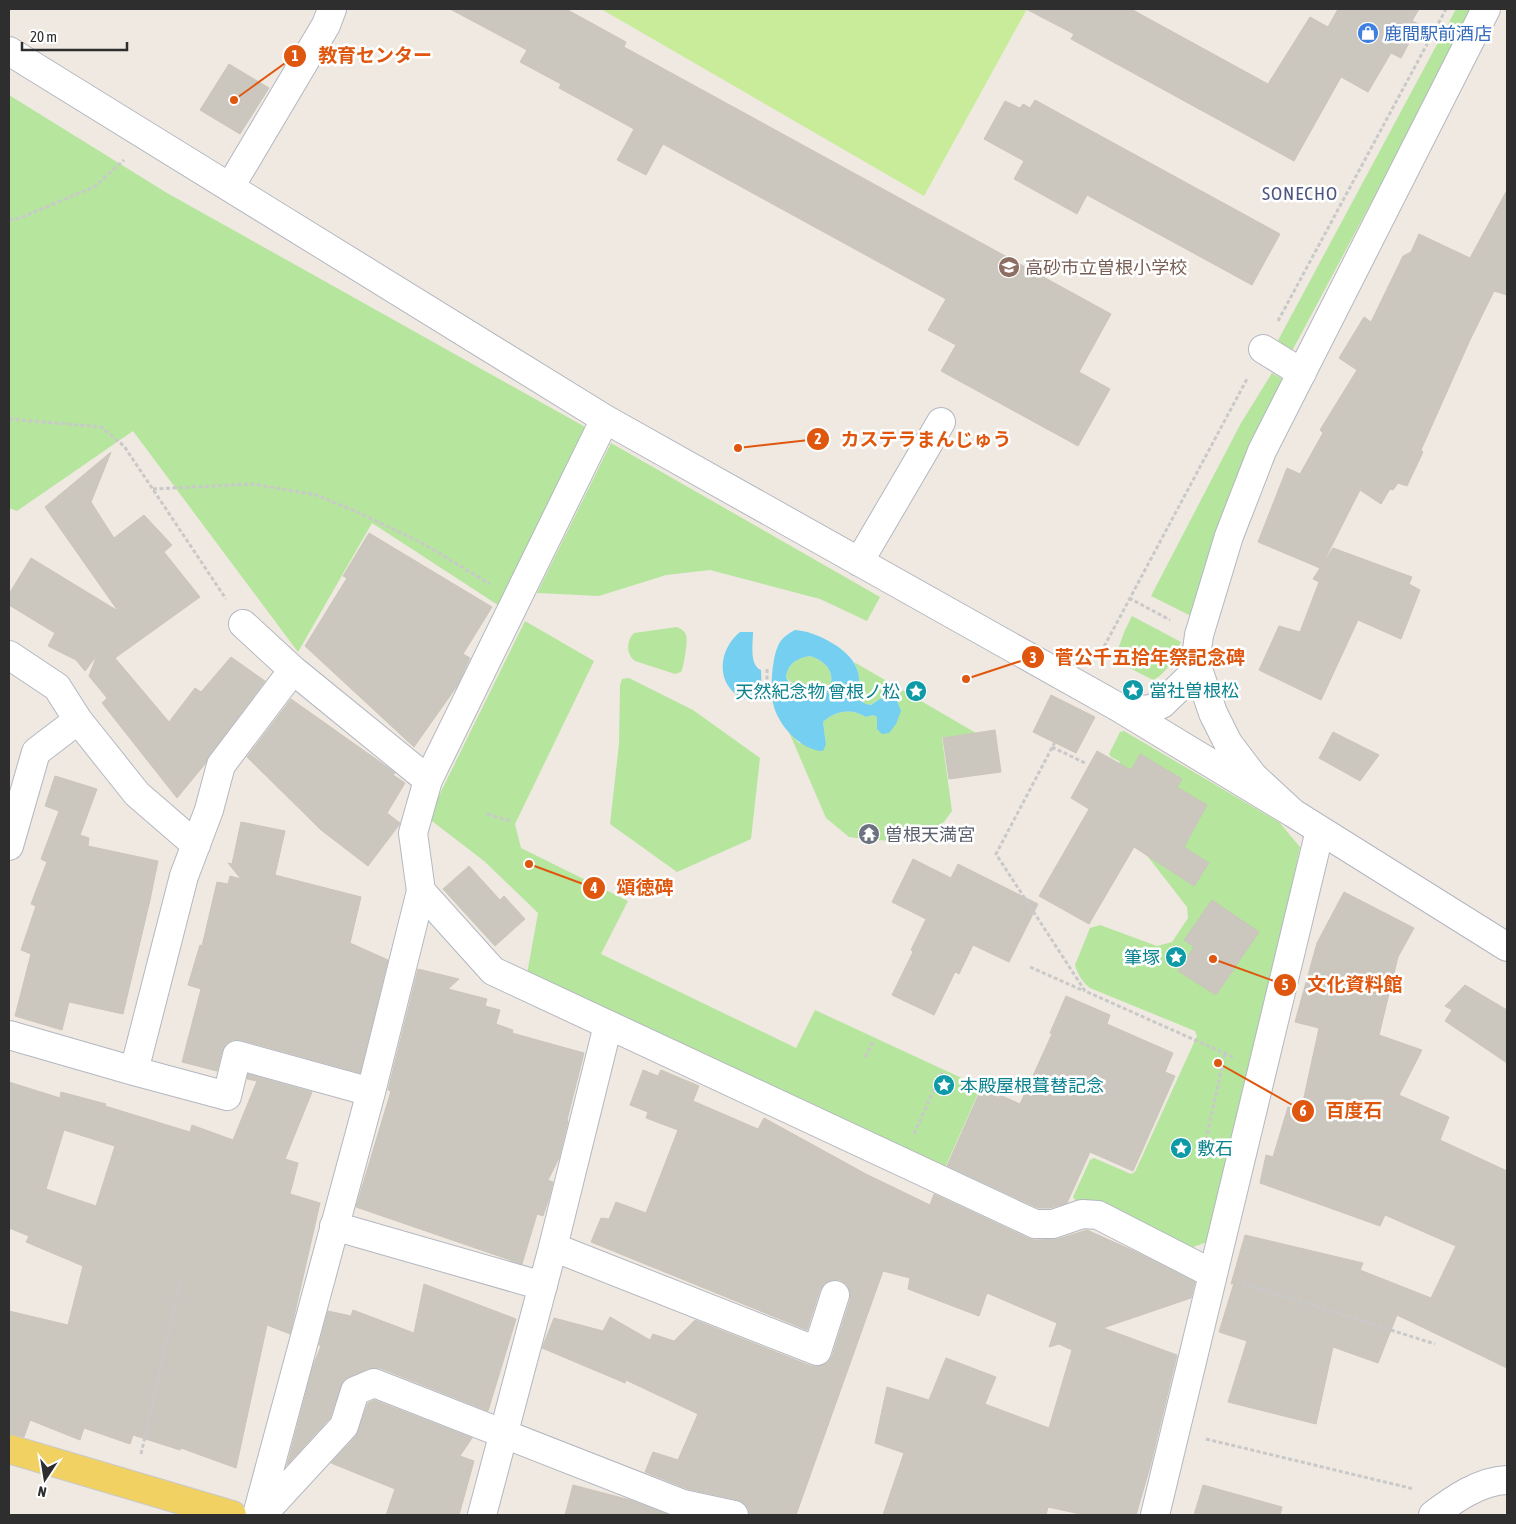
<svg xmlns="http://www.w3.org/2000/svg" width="1516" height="1524" font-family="'Asap Condensed','Noto Sans JP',sans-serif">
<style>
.green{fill:#b6e59e}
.pitch{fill:#c9ec9a}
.water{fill:#75cff0;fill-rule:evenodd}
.building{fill:#cbc7bf;stroke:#cbc5ba;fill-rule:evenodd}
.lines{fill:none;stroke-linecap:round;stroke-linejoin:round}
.minor-casing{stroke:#b4b7c1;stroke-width:30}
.major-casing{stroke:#c9c9c9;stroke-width:30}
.path{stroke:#c9c9c9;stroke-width:3;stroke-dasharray:4 2.5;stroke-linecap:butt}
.minor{stroke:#fff;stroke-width:28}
.major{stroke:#f2d163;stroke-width:28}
.labels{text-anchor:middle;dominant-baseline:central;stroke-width:5;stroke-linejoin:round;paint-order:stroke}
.shop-label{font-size:18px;fill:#366cbe;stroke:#fff;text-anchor:start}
.education-label{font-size:18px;fill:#785e54;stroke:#fff;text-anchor:start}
.culture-label{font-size:18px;fill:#0d838f;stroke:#fff;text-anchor:start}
.worship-label{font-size:18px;fill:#5b616d;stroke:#fff;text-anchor:start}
.neighbourhood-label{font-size:19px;letter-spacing:1px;fill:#4d5680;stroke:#fff}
.leader{fill:none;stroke:#df570e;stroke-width:2}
.callout-dot{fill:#df570e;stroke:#fff;stroke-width:2}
.mark-label{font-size:15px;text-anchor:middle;font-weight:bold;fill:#fff}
.callout-label{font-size:19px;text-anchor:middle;font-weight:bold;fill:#df570e;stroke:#fff;stroke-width:5;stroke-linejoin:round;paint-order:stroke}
</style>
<rect width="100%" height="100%" fill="#efe9e1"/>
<path class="green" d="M1456,9h17l-35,68 -147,276 -16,-7z
M9,95l158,98 420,235 -83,181 -132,-86 -74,129 -165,-221 -116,80 -8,-3z
M1272,373l14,8 -93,236 -42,-21 90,-173z
M611,443l269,154 -13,24 -47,-22 -110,-29 -44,5 -67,21 -62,-3z
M1132,616l49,26c-7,15 -13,31 -28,38l-39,-20 11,-30z
M525,621l69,40 -79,163 6,24 107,53 -27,53 195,94 19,-38 166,77 -37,83 -417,-196 11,-61 -54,-52 -56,-43z
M677,627c4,2 8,4 9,8 2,7 -2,30 -5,37l-6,2 -40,-13c-9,-7 -9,-20 -1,-28z
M810,656c25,8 29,29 7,44l-8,-1 -10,-11 -13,-10c1,-14 11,-20 24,-22z
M854,662l122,71 -34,5 10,73 -8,11 -15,11 -28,8 -28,-1 -24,-3 -23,-19 -37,-86 10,11 27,1 -3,-22c12,-12 30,-14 43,-5l7,-2 4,2v-17l-6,5 -5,-1 -7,-4c-2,-8 0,-10 0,-17 1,-8 -2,-15 -5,-21z
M629,678l64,32 67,48 -9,81 -74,33 -67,-48 9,-80 1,-59 2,-6z
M1124,731l155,91 21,25 -44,209 -49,186 -19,7 -110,-46 -5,-6 17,-37 4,-2 37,16 4,-2 62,-136 -2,-5 -105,-43c-7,-5 -13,-15 -15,-23l15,-37 10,-3 57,21 15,-4 16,-24 -1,-11 -49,-63 -45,-32 27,-49 -1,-2 -8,-4 -2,-3 11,-22z"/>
<path class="pitch" d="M601,9h426l-103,187z"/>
<path class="water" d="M795,630c21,1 58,20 63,42 3,10 -1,18 1,28l7,4 5,1c9,-7 15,-9 25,-7l5,13 -5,13 -7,9 -7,1 -5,-5v-12l-4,-2 -7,2c-13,-9 -31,-7 -43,5l3,22 -3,7c-22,0 -46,-27 -50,-48 -3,-13 -1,-45 5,-57 3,-8 10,-12 17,-16zM810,656c25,8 29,29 7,44l-8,-1 -10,-11 -9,-5 -4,-5c1,-14 11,-20 24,-22z
M740,632h13c0,11 -4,33 8,38l1,31c-42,2 -52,-44 -22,-69z"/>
<path class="building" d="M450,9h116l60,33 -2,5 487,267 -32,58 31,17 -32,57 -137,-75 15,-26 -28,-15 18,-31 -283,-155 -17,31 -29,-15 17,-31 -75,-41 2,-4 -41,-22 7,-12z
M1026,9h105l137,75 42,-67 18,10 10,-18h81l-7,12 7,3 -18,34 -10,-5 -23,39 -27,-15 -47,84 -223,-122 3,-5z
M229,64l40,24 -29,46 -40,-24z
M1035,100l245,134 -28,51 -165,-90 -10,19 -63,-35 10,-18 -40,-22 21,-38 15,7 3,-4 7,4z
M1507,190v105l-13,-4 -24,49 -49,110 2,2 -16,34 -9,-3 -5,7 -3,-1 -9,15 -21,-14 -38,75 11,-17 79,29 -3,7 11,6 -19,49 -43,-19 -37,80 -62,-30 20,-44 21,6 19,-50 -6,-3 7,-11 -62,-26 29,-74 13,6 23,-41 -3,-3 37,-60 -18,-12 25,-41 7,5 32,-66 8,-4 8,-18 51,24z
M111,452l-20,50 23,36 30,-23 28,30 -8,7 36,45 -85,61 54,64 26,-34 6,4 30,-35 34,24 -56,75 -4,8 -28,34 -75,-95 5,-5 -18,-22 8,-21 -12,16 -9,-11 -28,-14 7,-13 -46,-28v-11l22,-36 87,53 -73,-104z
M369,533l123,74 -29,47 7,4 -13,28 -43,61 -109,-101 42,-68 -4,-2z
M1051,695l44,22 -19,36 -43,-21z
M291,699l99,70 5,4 -2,2 12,8 -18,30 13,10 -1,2 -31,41 -47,-36 -74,-73z
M995,730l6,42 -52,7 -6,-41z
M1333,732l46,23 -19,26 -41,-23z
M1097,751l34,19 9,-16 42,25 -5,8 30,18 -23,42 25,16 -15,23 -60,-39 -45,77 -50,-28 50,-87 -18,-11z
M55,776l42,13 -17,46 9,3 -1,8 70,15 -8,39 -27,114 -54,-12 -7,28 -47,-14 16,-62 -10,-4 15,-44 -5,-2 16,-42 -6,-3 18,-48 -14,-5z
M241,822l44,9 -10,44 86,22 -11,46 38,17 -28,113 -119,-33h-9l-6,4 -4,7 -5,20 -35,-9 19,-73 -13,-4 12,-40 2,1 15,-64 11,2 2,-8 11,3 -13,-16 4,1z
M913,859l38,19 7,-14 80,40 -29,58 -36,-17 -14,29 -4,-2 -21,43 -42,-20 21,-43 -2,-2 15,-31 -34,-17z
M469,866l31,34 4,-4 21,23 -30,27 -52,-57z
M1344,892l70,36 -16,29 -19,78 43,15 -23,45 50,22 -9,23 67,31v197l-110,-53 -19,48 -45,-16 -17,77 -88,-22 19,-61 -28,-9 15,-49 -3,1 14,-49 118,28 -3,7 71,28 25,-52 -71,-31 -5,11 -120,-43 6,-28 7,2 15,-50 13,4 18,-83 -24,-6 22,-79z
M1212,900l47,32 -43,63 -38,-24 16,-24 -10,-7z
M418,969l41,10 -11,10 39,10 -2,7 15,4 -4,14 17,6 -1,3 72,20 -17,67 1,1 -9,37 -11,22 5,2 -4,16 -6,18 -6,-2 -15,50 -166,-57 35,-116 -3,-1z
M1465,985l42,25v53l-62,-42 7,-11 -7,-4z
M1066,996l44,19 -3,9 66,29 -8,19 10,4 -42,95 -43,-19 -23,51 -17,5h-12l-91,-42 35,-79 38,17 32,-70 -2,-1z
M643,1070l15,6 3,-6 38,16 -6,15 65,28 6,-11 102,56 64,31 4,-11 94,44 7,2 23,-1 29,-9 49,22 59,30 -4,16 -88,30 74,27 -27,112 -14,48h-51l-37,-8 -2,8h-163l21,-62 -29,-10 12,-56 42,13 17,-42 50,19 -11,27 64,24 23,-78 -13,-6 -10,3 8,-24 -70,-30 -8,23 -71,-27 2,-11 -27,-7 -87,244h-47v-5l-4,-6 -7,-4 -50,-11 -43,-17 8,-20 25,8 20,-46 -72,-34 -1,3 -83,-35 12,-30 49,13 7,-14 40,23 3,-6 21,7 21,-21 116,46h8l8,-3 5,-7 18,-56v-8l-3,-7 -7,-5h-8l-7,3 -5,7 -13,40 -216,-88 10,-24 8,1 7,-17 30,11 32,-83 -32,-12 2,-6 -18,-7z
M248,1074l64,18 -27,67 13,4 -8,31 30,9 -30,131 -23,-9 -31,143 -55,-20 -1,2 -47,-15 -3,9 -46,-16 -4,12 -50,-20 -6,17 -15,-3v-123l59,14 15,-59 -57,-24 3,-6 -20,-8v-146l51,16 1,-6 45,12 -1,2 85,26 2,-7 41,15 24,-59 -10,-2zM64,1130l51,16 -19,60 -50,-17z
M424,1284l92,35 -28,92 -108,-43 -12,1 -25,12 -13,37 -43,47 26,-99 8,-20 -2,-1 9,-34 23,5 2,-6 61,23z
M374,1400l98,38 -12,18 14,5 -15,54h-73l9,-26 -64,-26 25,-27 12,-33z
M573,1485l57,15 39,15h-104z
M1203,1485l79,22 -2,8h-86z"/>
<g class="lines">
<g class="minor-casing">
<path id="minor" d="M1486,9l-224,442 -33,85 -30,99 -2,15 1,19 15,44 15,30 25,33 40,37 214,134
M9,51l596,368 513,288 175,106
M230,187l96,-162 6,-16
M1263,349l39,24
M859,562l82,-140
M243,624l50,46 135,110
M9,655l48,32 21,33 59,74 59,51
M1118,707l30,3 14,-6 36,-35
M9,846l27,-94 42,-32
M421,891l72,80 542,253h18l29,-10 16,1 115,59
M9,1035l125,36 93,25 10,-41 134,37
M134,1071l50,-195 25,-66 12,-45 72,-95
M334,1226l209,60
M553,1247l264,104 18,-56
M257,1515l114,-423 50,-201 -8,-58 15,-53 177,-361
M262,1515l82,-89 11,-35 19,-8 309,121 51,11
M482,1515l71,-268 55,-222
M1155,1515l165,-685
M1433,1515c21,-16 47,-34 74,-35"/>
</g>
<g class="major-casing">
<path id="major" d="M9,1449l223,66"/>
</g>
<path class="path" d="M9,220l11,-2 74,-31 30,-27
M1278,321l168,-312
M9,419l92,8 23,19 102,153
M153,489l100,-5 63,11 39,16 67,32 68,41
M1129,598l41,22
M1098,658l150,-281
M767,669v32
M1055,742l-59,112 89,137 148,66
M1052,747l35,17
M487,814l23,7
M1030,967l54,24
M865,1057l9,-17
M914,1134l28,-62
M1203,1153l22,-100
M1242,1283l193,61
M1206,1439l208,50
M141,1454l40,-176"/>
<use href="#minor" class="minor"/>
<use href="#major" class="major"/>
</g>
<defs>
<g id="shop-disc" transform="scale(1.125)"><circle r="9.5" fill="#3f7fe0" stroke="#fff"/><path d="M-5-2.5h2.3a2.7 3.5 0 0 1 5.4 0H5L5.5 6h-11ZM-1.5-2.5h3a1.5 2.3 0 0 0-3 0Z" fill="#fff"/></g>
<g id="school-disc" transform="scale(1.125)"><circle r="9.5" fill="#8d6e63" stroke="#fff"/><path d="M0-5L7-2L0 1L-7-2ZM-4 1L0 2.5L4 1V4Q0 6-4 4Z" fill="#fff"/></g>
<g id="sight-disc" transform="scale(1.125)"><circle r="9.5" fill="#0f9aa8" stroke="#fff"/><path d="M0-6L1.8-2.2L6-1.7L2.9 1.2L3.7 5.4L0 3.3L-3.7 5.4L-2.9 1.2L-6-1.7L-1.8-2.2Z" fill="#fff"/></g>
<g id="temple-disc" transform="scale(1.125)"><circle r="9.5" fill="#6b7280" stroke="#fff"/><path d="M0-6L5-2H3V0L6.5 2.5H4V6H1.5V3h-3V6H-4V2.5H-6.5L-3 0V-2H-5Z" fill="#fff"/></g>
</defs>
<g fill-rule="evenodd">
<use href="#shop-disc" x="1368" y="33"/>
<use href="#school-disc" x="1009" y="267"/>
<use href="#sight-disc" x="1133" y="690"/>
<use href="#sight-disc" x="916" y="691"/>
<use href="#temple-disc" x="869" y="834"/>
<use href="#sight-disc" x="1176" y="957"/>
<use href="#sight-disc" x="944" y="1085"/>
<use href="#sight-disc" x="1181" y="1148"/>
</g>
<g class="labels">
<g class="shop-label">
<text x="1384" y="33">鹿間駅前酒店</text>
</g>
<g class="education-label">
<text x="1025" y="267">高砂市立曽根小学校</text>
</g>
<g class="culture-label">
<text x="1149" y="690">當社曽根松</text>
<text x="900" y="691" text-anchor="end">天然紀念物 曾根ノ松</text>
<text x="1160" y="957" text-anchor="end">筆塚</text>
<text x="960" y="1085">本殿屋根葺替記念</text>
<text x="1197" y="1148">敷石</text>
</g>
<g class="worship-label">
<text x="885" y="834">曽根天満宮</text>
</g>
<g class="neighbourhood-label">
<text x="1300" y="193">SONECHO</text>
</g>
</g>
<path class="leader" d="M234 100L295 56M738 448L818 439M966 679L1033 657M529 864L594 888M1213 959L1285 985M1218 1063L1303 1111"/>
<g class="callout-dot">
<circle cx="234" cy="100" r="5"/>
<circle cx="738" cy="448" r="5"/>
<circle cx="966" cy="679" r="5"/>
<circle cx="529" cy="864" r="5"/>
<circle cx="1213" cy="959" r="5"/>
<circle cx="1218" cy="1063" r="5"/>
<circle cx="295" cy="56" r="12"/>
<circle cx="818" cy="439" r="12"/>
<circle cx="1033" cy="657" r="12"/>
<circle cx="594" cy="888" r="12"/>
<circle cx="1285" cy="985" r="12"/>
<circle cx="1303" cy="1111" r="12"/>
</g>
<g class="mark-label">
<text x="295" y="61">1</text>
<text x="818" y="444">2</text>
<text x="1033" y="663">3</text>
<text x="594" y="893">4</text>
<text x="1285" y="990">5</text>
<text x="1303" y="1116">6</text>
</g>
<g class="callout-label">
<text x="375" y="62">教育センター</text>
<text x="926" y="446">カステラまんじゅう</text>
<text x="1150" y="664">菅公千五拾年祭記念碑</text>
<text x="645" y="894">頌徳碑</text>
<text x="1355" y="991">文化資料館</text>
<text x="1354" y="1117">百度石</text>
</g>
<rect width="1516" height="1524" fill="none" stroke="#2e2e2e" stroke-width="20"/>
<g transform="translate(45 1479) rotate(192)" stroke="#ffffff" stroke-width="4" paint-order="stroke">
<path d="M0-4L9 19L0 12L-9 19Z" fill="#2e2e2e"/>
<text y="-8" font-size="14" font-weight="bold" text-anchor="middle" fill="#2e2e2e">N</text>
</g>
<path d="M22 42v8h105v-8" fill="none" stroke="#2e2e2e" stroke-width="2.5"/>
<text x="30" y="42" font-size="15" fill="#2e2e2e" stroke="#ffffff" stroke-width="4" paint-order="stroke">20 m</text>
</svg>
